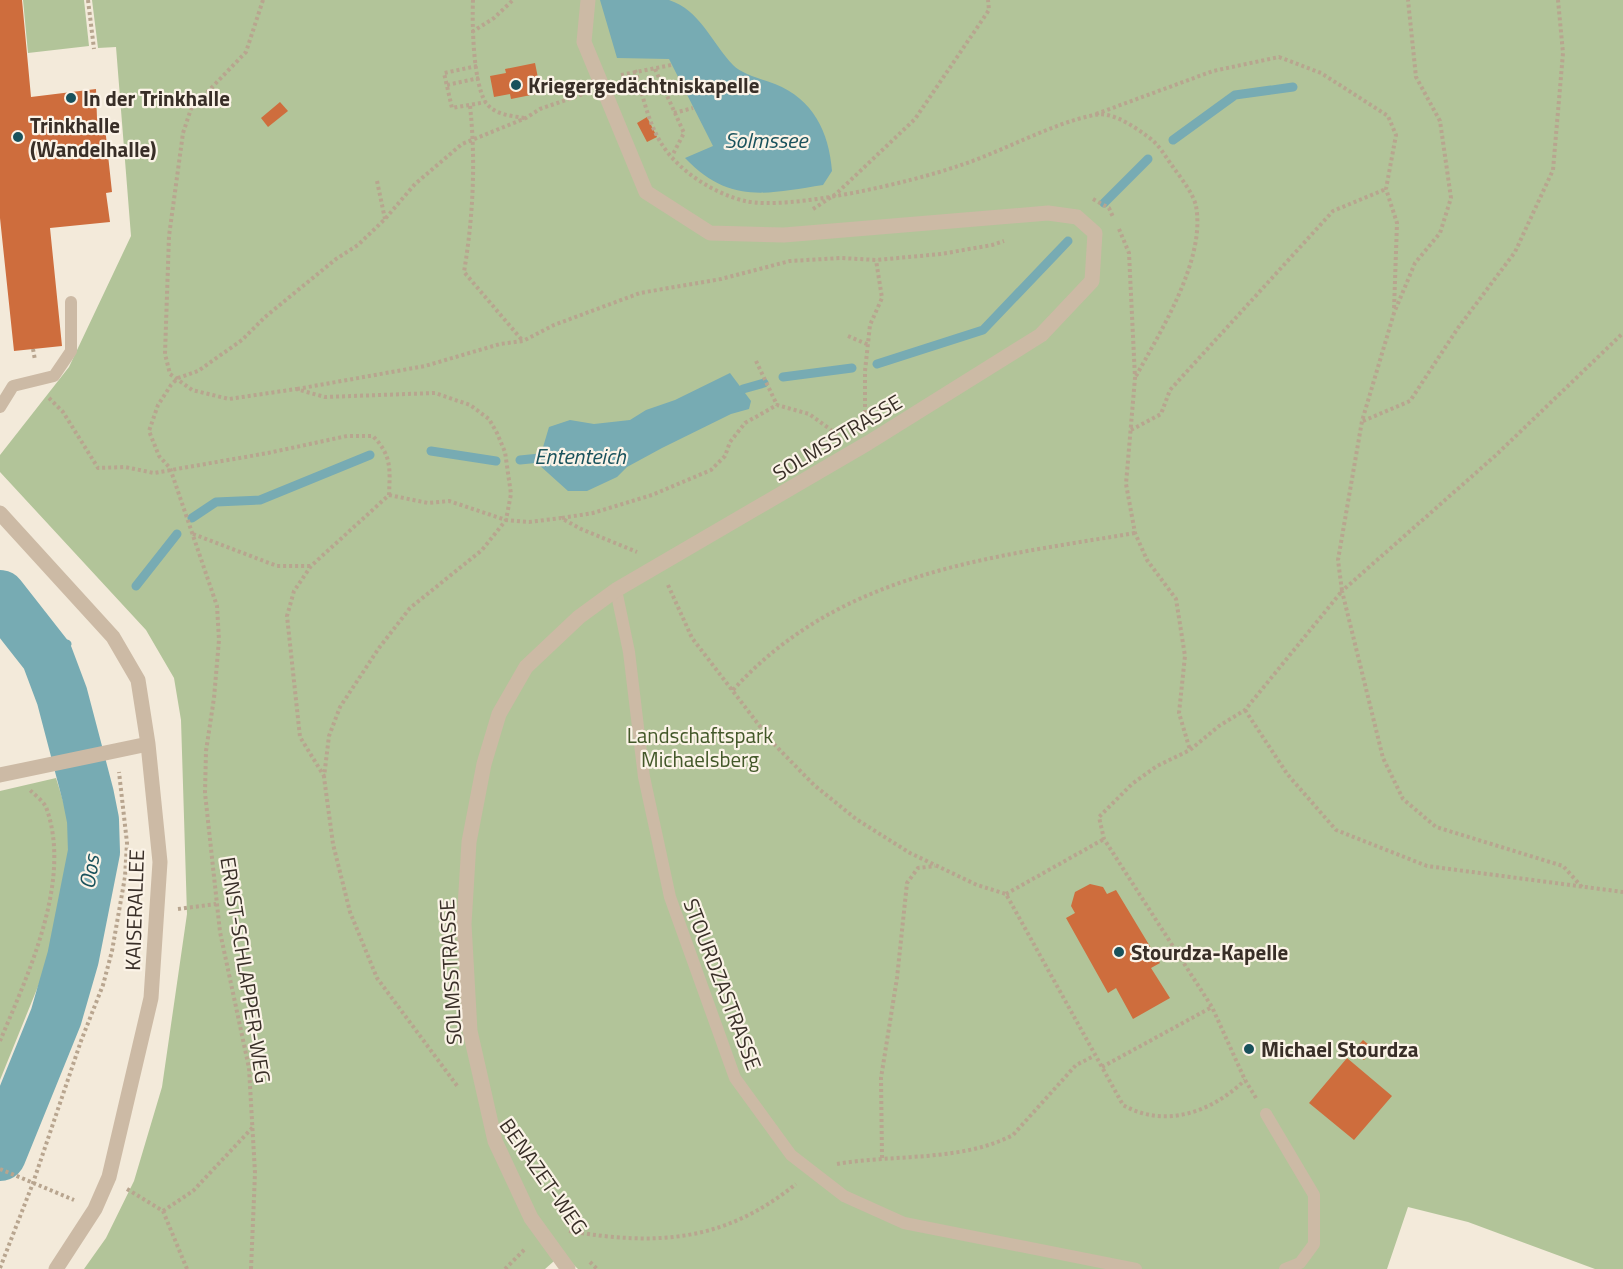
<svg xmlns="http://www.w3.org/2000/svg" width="1623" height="1269" font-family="'Titillium Web',sans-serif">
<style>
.green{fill:#b2c499}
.water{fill:#77abb3}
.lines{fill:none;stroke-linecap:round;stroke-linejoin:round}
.stream{stroke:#77abb3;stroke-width:9}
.river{stroke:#77abb3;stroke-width:52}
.building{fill:#ce6d3d}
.path{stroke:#b8a58f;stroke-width:4;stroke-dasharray:3 3;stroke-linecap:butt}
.lane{stroke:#ccbaa5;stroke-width:12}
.street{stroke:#ccbaa5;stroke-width:15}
.poi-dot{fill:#19525c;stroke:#fbf3e7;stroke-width:2}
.labels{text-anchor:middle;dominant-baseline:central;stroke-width:4.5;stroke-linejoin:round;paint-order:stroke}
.poi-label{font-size:21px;font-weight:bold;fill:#382e27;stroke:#fbf3e7;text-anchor:start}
.street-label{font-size:21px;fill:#382e27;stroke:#fbf3e7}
.park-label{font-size:21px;fill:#435829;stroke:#fbf3e7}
.water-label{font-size:22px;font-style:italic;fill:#19525c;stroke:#fbf3e7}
</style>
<rect width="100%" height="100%" fill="#f3eada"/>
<path class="green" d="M23,0h61l5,46 -61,7z
M92,0h1531v1269h-28l-127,-47 -60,-15 -21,62h-809l-16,-15 -17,15h-461l22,-31 28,-57 28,-94 25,-173 -6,-194 -7,-42 -28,-48 -146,-158v-17l69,-88 62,-131 -15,-189 -18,1z
M56,778l17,55 -10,69 -9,45 -54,133v-289z"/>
<path class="water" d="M600,0h69c31,10 43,43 64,65 10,10 29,14 42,19 38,15 54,48 57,87l-9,14c-57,9 -94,19 -138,-27l28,-12 -44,-87 -52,-1z
M730,373l21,28 -2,8 -18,5 -69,34 -35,19 -10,10 -30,14h-19l-30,-27 11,-37 21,-7 24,4 36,-4 16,-10 29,-10z"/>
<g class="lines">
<path class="stream" d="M1173,140l62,-45 58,-8
M1104,203l44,-44
M877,364l106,-34 85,-89
M783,377l69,-9
M743,389l21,-6
M431,451l65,10
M520,460l20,-2
M192,518l24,-16 44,-2 110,-45
M136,586l41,-52
M47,656l20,-12"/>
<path class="river" d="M0,596l47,60 15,40 26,99 5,25 1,32 -21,106 -17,59 -56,138"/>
</g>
<path class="building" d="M0,0h22l9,97 65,-8 1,30 7,-1 8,74 -6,1 4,29 -60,6 12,118 -48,5 -14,-133z
M535,63l6,30 -30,6 -1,-5 -16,3 -4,-21 16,-3 -1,-4z
M280,102l8,9 -20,16 -7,-9z
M647,117l10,20 -10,5 -10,-19z
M1090,884l13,3 4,7 9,-4 44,73 -9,5 19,30 -37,21 -17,-31 -8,5 -42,-75 9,-5 -4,-7 4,-14z
M1363,1040l11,9 -10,11 -11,-9z
M1347,1058l45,38 -38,44 -45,-37z"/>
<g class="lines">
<path class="path" d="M88,0l6,49
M263,0l-17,52 -55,57 -8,24 -14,103 -4,118 5,20 22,16 37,9 67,-10 29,8 110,-4 35,12 19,14 8,14 8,19 6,42 -5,26 -24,30 -72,58 -31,40 -39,59 -11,29 -5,41 9,67 17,68 27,66 81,109
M473,0c-1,24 0,83 13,103 9,12 26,13 39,15
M472,32l22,-14 19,-18
M477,66l-33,7 8,35 34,-6
M655,69l29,64 -12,23
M635,70c8,25 13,54 28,76 17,26 52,48 82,55 45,10 167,-19 213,-35 44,-14 92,-42 136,-51 18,-4 39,11 53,21 12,8 18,20 26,31 8,11 20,26 23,39 10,54 -36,126 -61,172
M621,75l50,-10
M447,85l32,-7
M470,106c6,55 3,112 -6,166l58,68
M674,113l19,-5
M1096,114l117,-43 66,-14 42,16 67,43 8,19 -10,54 11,34 -3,87
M377,181l8,38
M1093,199l16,9 4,9
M813,209l23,-15 79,-75 74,-109 -1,-10
M1119,229l10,24 6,125 -9,106 9,49 12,27 29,39 9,57 -6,57 11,37
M848,336l21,9
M33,349l2,11
M756,361l21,44
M297,389l128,-23 75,-22 23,-3 31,-16 86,-32 81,-14 69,-18 51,-3 35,2 65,-6 51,-9 12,-4
M49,398l14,14 35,56 27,-1 29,6 114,-20 79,-17h26c19,20 17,33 16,59l-78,71 -17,25 -7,25 13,121 24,39
M865,419v-48l5,-46 12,-27 -6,-38
M1363,421l47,-20 48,-73 57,-76 38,-82 10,-117 -5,-53
M1131,430l30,-16 9,-24 163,-179 53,-22
M389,495l39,8 21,-2 57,19 23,2 32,-4 20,11 56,23
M562,518l31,-5 59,-18 59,-25 14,-14 5,-14 15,-19 32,-18 32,9 29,21
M193,534l84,32h34
M668,585l24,53 80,104 42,43 42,34 54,34 67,32 29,9 117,211c42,24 89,7 122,-25
M733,690c107,-118 254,-132 402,-157
M1245,710l43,65 48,55 91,36 196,26
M1582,887l-19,-21 -127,-39 -33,-28 -20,-41 -41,-167 153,-135 128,-123
M1006,894l98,-55
M178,909l38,-5
M0,1041c28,-67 73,-161 46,-234 -3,-6 -11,-12 -16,-17
M1102,1067l110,-60
M1256,1098l-11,-18 -33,-73 -108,-168 -5,-22 33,-33 25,-18 33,-16 29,-24 26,-16 97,-119 -4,-31 24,-139 32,-108 21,-50 25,-30 11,-35 -11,-77 -24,-44 -8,-77
M882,1158l-1,-80 16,-100 10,-95 11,-15 17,-2
M837,1164c57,-10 124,-2 176,-29l63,-70 18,-9
M0,1169l74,31
M127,1189l36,22 24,58
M163,1211l30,-20 60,-64
M569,1231c88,15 155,11 227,-47
M590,1262l7,7
M0,1268l33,-85 48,-142 22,-56 9,-34 13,-74 2,-34 -8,-71
M251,1269l4,-96 -6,-105 -29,-136 -15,-139 1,-42 8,-53 5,-58 -2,-34 -47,-138 -11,-12 -10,-25 9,-26 13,-20 7,-7 20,-7 44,-31 23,-23 71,-58 22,-14 27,-26 30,-35 47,-40 64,-26 14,-9 43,-15
M505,1269l21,-21"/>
<path class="lane" d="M0,407l13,-21 41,-10 17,-25v-49
M616,590l13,62 15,125 26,120 65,181 56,77 53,41 60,27 232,46
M1266,1114l48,81v49l-14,19 -15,6"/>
<path class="street" d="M0,513l113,124 25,43 10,64 12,118 -9,136 -42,179 -14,32 -39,60
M0,775l148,-31
M568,1269l-37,-51 -36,-77 -25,-110 -6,-107 5,-82 15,-78 15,-50 27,-47 53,-50 37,-27 252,-147 173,-108 51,-54 3,-48 -18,-16 -29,-4 -264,22 -74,-2 -64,-41 -62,-150 4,-42"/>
</g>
<g class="poi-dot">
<circle cx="516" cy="85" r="6"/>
<circle cx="71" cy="98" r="6"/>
<circle cx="18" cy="137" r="6"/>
<circle cx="1119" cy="952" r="6"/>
<circle cx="1249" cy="1049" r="6"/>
</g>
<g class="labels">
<g class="poi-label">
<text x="528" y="85">Kriegergedächtniskapelle</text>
<text x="83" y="98">In der Trinkhalle</text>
<text x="30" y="125">Trinkhalle<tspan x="30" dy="24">(Wandelhalle)</tspan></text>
<text x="1131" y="952">Stourdza-Kapelle</text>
<text x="1261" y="1049">Michael Stourdza</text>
</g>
<g class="street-label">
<text transform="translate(837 437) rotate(-31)">SOLMSSTRASSE</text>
<text transform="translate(134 910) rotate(-88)">KAISERALLEE</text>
<text transform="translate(246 970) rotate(81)">ERNST-SCHLAPPER-WEG</text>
<text transform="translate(450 972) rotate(-93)">SOLMSSTRASSE</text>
<text transform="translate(723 984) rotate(69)">STOURDZASTRASSE</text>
<text transform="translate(544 1176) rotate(55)">BENAZET-WEG</text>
</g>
<g class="park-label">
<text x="700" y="735">Landschaftspark<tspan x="700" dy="24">Michaelsberg</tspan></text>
</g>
<g class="water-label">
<text x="766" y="140">Solmssee</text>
<text x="580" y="456">Ententeich</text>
<text transform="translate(89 872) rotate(-81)">Oos</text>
</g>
</g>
</svg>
